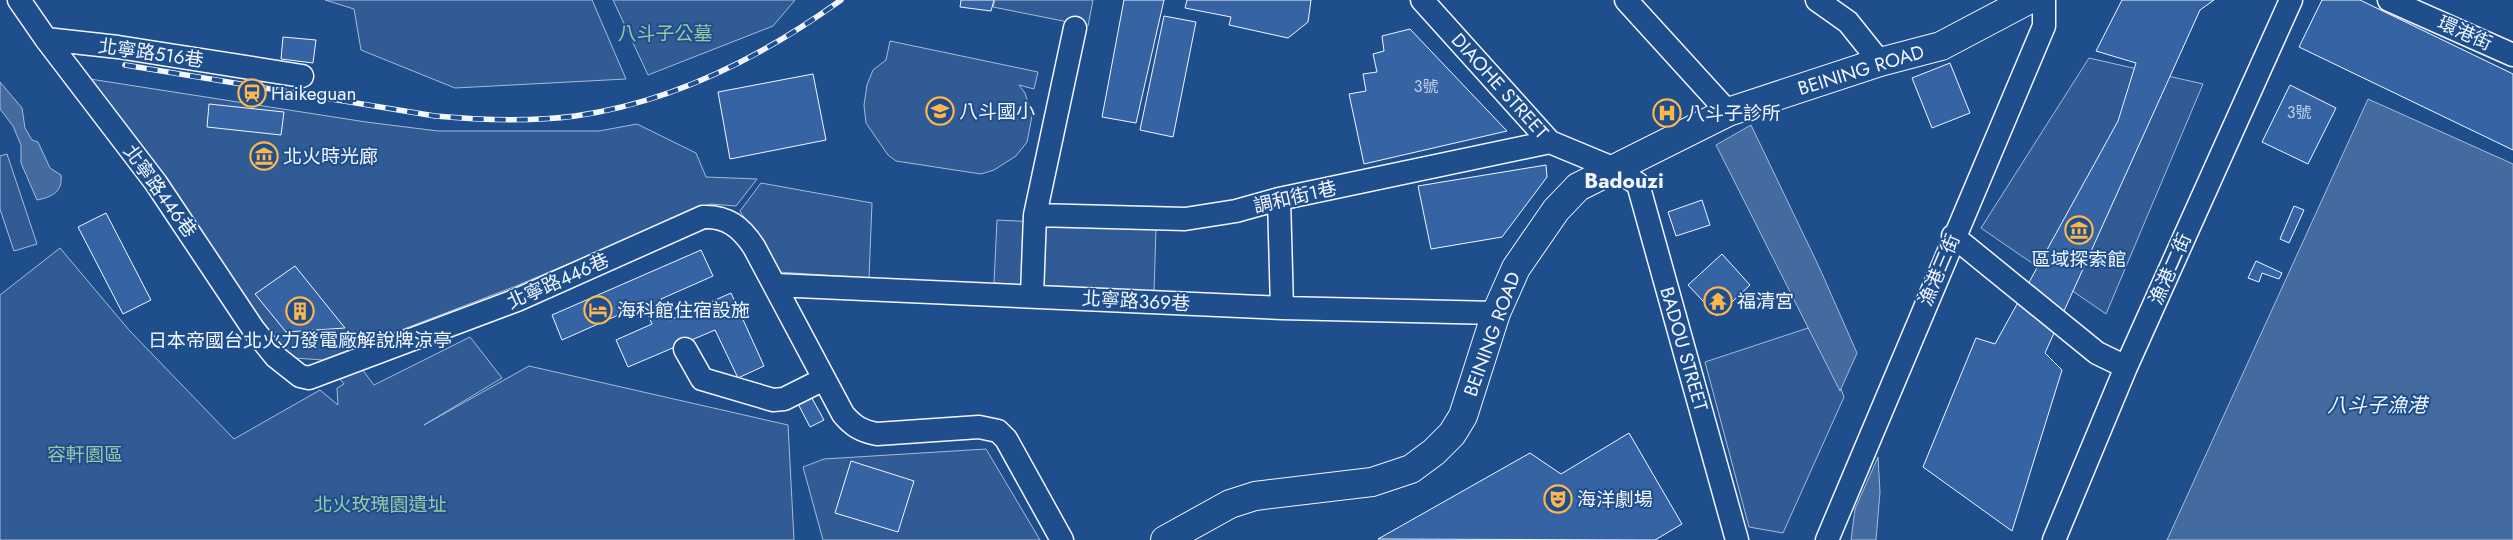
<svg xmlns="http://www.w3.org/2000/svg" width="2513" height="540" font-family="Jost,'Noto Sans TC',sans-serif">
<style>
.built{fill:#305b95;stroke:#a8bbd7}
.water{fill:#446ba0;stroke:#a8bbd7}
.building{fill:#3563a3;stroke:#f2f6ff}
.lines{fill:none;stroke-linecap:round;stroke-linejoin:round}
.minor-casing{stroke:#f2f6ff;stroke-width:25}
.major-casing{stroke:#f2f6ff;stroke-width:30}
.minor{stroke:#1f4e8c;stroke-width:22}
.major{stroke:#1f4e8c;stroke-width:28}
.rail-casing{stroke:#f2f6ff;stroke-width:5.5}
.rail{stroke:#1f4e8c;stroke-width:4;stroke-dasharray:11;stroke-linecap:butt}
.labels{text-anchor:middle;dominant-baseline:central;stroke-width:4;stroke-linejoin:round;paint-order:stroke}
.number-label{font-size:16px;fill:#c3d1e8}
.park-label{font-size:19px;fill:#97c8a6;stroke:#1f4e8c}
.street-label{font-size:19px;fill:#f2f6ff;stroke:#1f4e8c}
.poi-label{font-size:19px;fill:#f2f6ff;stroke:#1f4e8c;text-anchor:start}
.water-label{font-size:20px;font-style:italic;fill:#f2f6ff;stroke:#1f4e8c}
.quarter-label{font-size:21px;font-weight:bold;fill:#f2f6ff;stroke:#1f4e8c}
</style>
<rect width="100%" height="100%" fill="#1f4e8c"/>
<path class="built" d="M325,0h267l34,79 -171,9 -94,-38 -7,-41z
M613,0h182l-22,26 -125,49z
M995,0h98l-5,26 -95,-19z
M890,41l148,31 -4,17 -15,-4 6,8 7,23 -5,26 -11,14 -22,14 -13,4 -85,-13 -8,-6 -22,-32 -2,-18 3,-20 6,-15 13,-10z
M2089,58l114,26 -97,230 -125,-86z
M90,79l276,43 72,9h161l38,-7 59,29 10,24 51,2 -21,27 -26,-2 -194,82 -193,74 -29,-2 -25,-23z
M7,154l30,90 -23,7 -14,-42v-53z
M761,183l111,20 -3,75 -91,-6 -38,-61z
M997,220l159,8 -2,65 -160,-10z
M60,248l69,82 105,109 86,-49 18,15 -1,-17 7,-4 -9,-11 23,-9 16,21 96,-48 32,41 -78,47 105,-59 259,59 6,115h-794v-245z
M1817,325l27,72 -61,136 -34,-6 -44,-165z
M986,449l54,91h-217l-20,-73 21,-8z"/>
<path class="water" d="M0,82l22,26 3,20 7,12 6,2 12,26 11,7c2,17 -9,22 -24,25l-16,-37v-18l-8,-19 -13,-17z
M2368,99l145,65v376h-346z
M1751,125l69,144 37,84 -17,38 -124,-246z
M1878,457l2,35 -4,48h-25l4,-31z"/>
<path class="building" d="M961,0h33l-3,11 -31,-4z
M1124,0h40l-28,123 -34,-6z
M1187,0h124l-3,22 -20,16 -59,-13 2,-8 -46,-9z
M2122,0h92l-14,10 -155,343 17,17 -50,161 -89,-64 53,-129 19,6 123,-223 18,-58 -40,-12z
M2322,0h38l153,74v76l-214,-103z
M1164,16l32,6 -23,115 -33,-7z
M1410,29l97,102 -143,33 -15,-70 17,-3 -3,-17 14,-2 -4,-18 11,-3 -2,-15z
M283,37l33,3 -3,23 -32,-4z
M1950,63l20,50 -38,15 -20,-50z
M813,74l13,66 -96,19 -12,-67z
M2290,85l46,23 -28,56 -46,-22z
M209,104l75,8 -3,23 -74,-8z
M1546,165l1,12 -45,60 -71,12 -13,-63z
M1702,200l8,25 -34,11 -8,-24z
M2294,206l10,4 -15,33 -9,-4z
M106,213l45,87 -28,14 -45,-87z
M701,250l12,26 -52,23 9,21 61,-27 33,73 -26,12 -23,-48 -87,37 -12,-27 36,-16 -9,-20 -81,36 -10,-25z
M1722,254l28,31 -33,31 -29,-31z
M2256,261l26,12 -3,6 -17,-6 -3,9 -11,-4z
M295,266l50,62 -59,4 -31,-38z
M809,393l15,27 -14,7 -14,-27z
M1629,433l53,91 -27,16 -277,-1 152,-86 31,21z
M851,461l63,20 -16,51 -63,-19z"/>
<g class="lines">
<g class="minor-casing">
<path id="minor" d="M19,0l27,39 72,8 184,29
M1422,0l128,142 65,27 23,15 99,356
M1626,0l102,112
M1817,0l31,22 32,40
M2389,0l124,55
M46,39l110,144 98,147 22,27 24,19 9,2 208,-78 186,-83c24,-1 38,10 51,30l89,167c10,12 18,17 34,20l102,-7 19,4 8,8 56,101
M1279,199l3,109
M1035,215l150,4 51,-8 43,-12 271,-57
M1953,236l144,117 29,14
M775,285l507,23 214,5
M1032,295l3,-80 40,-187
M685,349l17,30 71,21 11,-1 40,-20
M1827,540l217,-514v-26
M2054,540l72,-173 165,-367"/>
</g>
<g class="major-casing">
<path id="major" d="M1165,540l65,-36 25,-8 117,-14 39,-13 23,-17 18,-18 11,-18 33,-103 20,-45 40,-58 22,-23 150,-75 152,-50 61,-16 87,-46"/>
</g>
<use href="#minor" class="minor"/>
<use href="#major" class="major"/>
<g class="rail-casing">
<path id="rail" d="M125,65l310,51c45,4 95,6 140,0 98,-14 187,-59 266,-116"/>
</g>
<use href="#rail" class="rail"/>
</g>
<defs>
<g id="station-ring" transform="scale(1.4375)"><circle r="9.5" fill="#1f4e8c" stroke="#ffb74d" stroke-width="1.5"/><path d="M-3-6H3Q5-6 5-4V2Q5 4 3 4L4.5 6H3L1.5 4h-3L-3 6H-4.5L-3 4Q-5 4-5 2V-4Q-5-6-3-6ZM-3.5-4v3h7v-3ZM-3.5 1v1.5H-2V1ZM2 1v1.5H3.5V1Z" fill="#ffb74d"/></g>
<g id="school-ring" transform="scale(1.4375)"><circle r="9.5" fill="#1f4e8c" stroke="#ffb74d" stroke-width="1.5"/><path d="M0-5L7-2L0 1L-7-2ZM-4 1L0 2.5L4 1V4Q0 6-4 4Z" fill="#ffb74d"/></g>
<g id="hospital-ring" transform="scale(1.4375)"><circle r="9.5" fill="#1f4e8c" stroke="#ffb74d" stroke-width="1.5"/><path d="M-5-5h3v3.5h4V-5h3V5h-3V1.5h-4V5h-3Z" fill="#ffb74d"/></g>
<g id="museum-ring" transform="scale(1.4375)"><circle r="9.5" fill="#1f4e8c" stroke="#ffb74d" stroke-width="1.5"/><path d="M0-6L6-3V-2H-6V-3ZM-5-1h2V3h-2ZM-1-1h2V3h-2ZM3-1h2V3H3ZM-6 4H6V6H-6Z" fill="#ffb74d"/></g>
<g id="temple-ring" transform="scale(1.4375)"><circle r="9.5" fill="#1f4e8c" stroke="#ffb74d" stroke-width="1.5"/><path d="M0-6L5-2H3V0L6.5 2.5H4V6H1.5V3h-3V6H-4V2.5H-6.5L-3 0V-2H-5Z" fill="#ffb74d"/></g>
<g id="hotel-ring" transform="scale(1.4375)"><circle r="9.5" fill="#1f4e8c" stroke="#ffb74d" stroke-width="1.5"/><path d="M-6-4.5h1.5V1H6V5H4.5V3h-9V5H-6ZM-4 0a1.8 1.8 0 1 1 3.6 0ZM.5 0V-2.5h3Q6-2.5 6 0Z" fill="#ffb74d"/></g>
<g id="building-ring" transform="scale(1.4375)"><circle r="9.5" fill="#1f4e8c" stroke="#ffb74d" stroke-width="1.5"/><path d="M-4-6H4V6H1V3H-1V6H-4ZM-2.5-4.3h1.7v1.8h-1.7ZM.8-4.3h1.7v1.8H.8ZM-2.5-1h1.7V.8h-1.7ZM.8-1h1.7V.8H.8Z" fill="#ffb74d"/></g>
<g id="theatre-ring" transform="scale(1.4375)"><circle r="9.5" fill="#1f4e8c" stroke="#ffb74d" stroke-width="1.5"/><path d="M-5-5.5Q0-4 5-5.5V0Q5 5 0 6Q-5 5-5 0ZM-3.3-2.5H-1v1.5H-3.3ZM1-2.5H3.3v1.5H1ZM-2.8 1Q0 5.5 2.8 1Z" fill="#ffb74d"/></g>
</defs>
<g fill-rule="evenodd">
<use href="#station-ring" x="252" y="93"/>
<use href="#school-ring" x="940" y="111"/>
<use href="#hospital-ring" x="1667" y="113"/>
<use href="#museum-ring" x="264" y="156"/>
<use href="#museum-ring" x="2079" y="230"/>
<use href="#temple-ring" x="1718" y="301"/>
<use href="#hotel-ring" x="598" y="310"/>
<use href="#building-ring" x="300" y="311"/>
<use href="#theatre-ring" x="1558" y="499"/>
</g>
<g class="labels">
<g class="number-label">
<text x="1426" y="86">3號</text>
<text x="2299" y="112">3號</text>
</g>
<g class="park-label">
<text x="665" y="33">八斗子公墓</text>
<text x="85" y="454">容軒園區</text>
<text x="380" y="504">北火玫瑰園遺址</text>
</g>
<g class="street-label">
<text transform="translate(2465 33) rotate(24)">環港街</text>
<text transform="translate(151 53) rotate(8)">北寧路516巷</text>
<text transform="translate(1861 70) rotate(-17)">BEINING ROAD</text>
<text transform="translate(1500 86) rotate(48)">DIAOHE STREET</text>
<text transform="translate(160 191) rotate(54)">北寧路446巷</text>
<text transform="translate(1295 197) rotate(-13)">調和街1巷</text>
<text transform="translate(2170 269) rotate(-66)">漁港二街</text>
<text transform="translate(1939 270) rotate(-67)">漁港三街</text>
<text transform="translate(558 281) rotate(-24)">北寧路446巷</text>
<text transform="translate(1136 301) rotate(3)">北寧路369巷</text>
<text transform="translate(1492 334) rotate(-70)">BEINING ROAD</text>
<text transform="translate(1684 349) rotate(74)">BADOU STREET</text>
</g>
<g class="poi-label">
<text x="271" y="93">Haikeguan</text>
<text x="959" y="111">八斗國小</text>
<text x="1686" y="113">八斗子診所</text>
<text x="283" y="156">北火時光廊</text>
<text x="2079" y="259" text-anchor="middle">區域探索館</text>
<text x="1737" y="301">福清宮</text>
<text x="617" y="310">海科館住宿設施</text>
<text x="300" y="340" text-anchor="middle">日本帝國台北火力發電廠解說牌涼亭</text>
<text x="1577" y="499">海洋劇場</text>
</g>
<g class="water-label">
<text x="2377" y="405">八斗子漁港</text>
</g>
<g class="quarter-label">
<text x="1624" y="181">Badouzi</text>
</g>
</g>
</svg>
